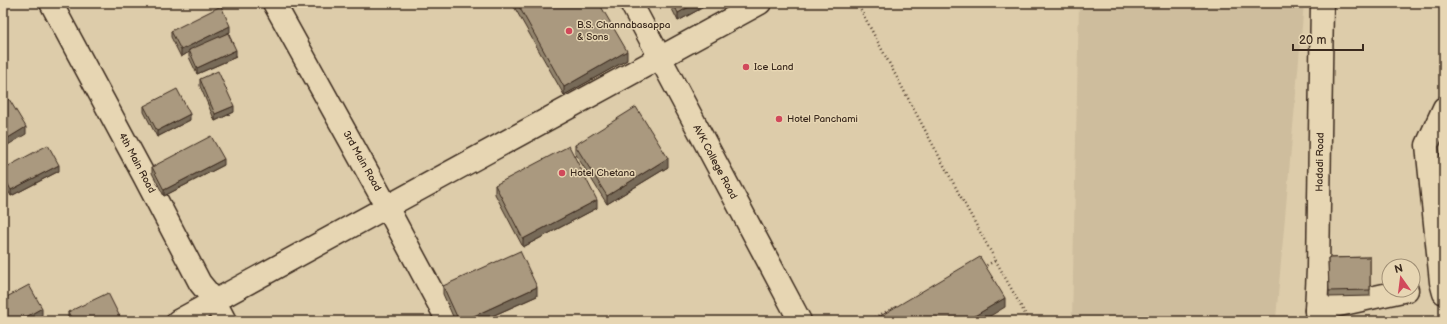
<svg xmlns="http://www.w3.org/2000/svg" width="1447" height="324" font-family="'Balsamiq Sans',sans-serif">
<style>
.built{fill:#cebd9d}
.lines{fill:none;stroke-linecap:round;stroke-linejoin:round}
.street-casing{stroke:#3b2a1e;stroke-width:25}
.secondary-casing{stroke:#3b2a1e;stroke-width:25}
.primary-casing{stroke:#3b2a1e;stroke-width:25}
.path{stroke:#3b2a1e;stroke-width:2.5;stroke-dasharray:1 3;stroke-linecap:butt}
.street{stroke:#e7d6b3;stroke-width:22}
.secondary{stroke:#e7d6b3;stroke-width:22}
.primary{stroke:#e7d6b3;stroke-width:22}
.wall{fill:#92846d;stroke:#3b2a1e}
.shaded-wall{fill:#776b59;stroke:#3b2a1e}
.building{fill:#aa997f;stroke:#3b2a1e}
.poi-dot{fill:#d1495b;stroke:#e7d6b3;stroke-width:1.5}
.labels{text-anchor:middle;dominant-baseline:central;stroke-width:3;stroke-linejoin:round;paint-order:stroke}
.poi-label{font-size:10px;fill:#3b2a1e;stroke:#e7d6b3;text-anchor:start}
.street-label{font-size:10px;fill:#3b2a1e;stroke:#e7d6b3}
</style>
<rect width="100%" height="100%" fill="#dca"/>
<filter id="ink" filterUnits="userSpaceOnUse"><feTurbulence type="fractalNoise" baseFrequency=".025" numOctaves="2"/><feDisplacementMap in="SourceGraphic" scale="8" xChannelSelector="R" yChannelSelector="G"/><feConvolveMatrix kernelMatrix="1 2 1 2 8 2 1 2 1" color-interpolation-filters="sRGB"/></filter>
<g filter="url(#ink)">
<path class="built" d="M1079,3h225l-28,315 -36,3h-168z"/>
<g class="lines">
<g class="street-casing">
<path id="street" d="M51,3l93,173 56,107 14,17 11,21
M274,3l113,204 61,114
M1444,108l-17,37 14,137 3,11
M1316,310l91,-20
M178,321l582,-318"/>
</g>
<g class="secondary-casing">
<path id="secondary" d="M631,3l169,318"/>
</g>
<g class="primary-casing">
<path id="primary" d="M1317,321l-1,-11 2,-41 4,-266"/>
</g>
<path class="path" d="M857,3l106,198 66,120
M983,267l12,-6
M867,321l27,-13"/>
<use href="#street" class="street"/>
<use href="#secondary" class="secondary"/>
<use href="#primary" class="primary"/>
</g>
<path class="wall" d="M512,3h87l28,57 -63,35z
M669,3h42l-33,18z
M171,31l59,1 -1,1 7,24 -39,17 -8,-17v-5l-8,5 -10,-20z
M200,79l34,33 -19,9 -15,-35z
M144,106l46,14 -33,17 -13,-25z
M575,145l93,22 -61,37 -32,-51z
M224,165l-60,31 -12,-23v-6z
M3,169l56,2 -48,25 -8,-14z
M495,185l102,23 -74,39 -28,-53z
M1370,257v39l-41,1 -1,-39z
M443,286l94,10 -56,25h-26l-12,-27z
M68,312l54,9h-52l-2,-2z"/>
<path class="shaded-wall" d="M696,3h15l-33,18v-8z
M230,26v6l-40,20 -1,-2v2l-8,5v-7z
M236,50v7l-39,17v-6z
M627,51v9l-63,35v-8z
M234,106v6l-19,9v-7z
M190,114v6l-33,17v-6z
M26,127v7l-23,14v-7z
M668,158v9l-61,37v-8z
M224,159v6l-60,31v-6z
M59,165v6l-48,25v-6z
M597,200v8l-74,39v-8z
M537,287v9l-56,25h-18z
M1005,298v9l-23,14h-16z
M42,308v7l-11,6h-12z"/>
<path class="building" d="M517,3h82l28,48 -63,36z
M673,3h23l-18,10z
M221,6l9,20 -49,24 -10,-19z
M228,33l8,17 -39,18 -8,-18z
M218,71l16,35 -19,8 -15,-35z
M177,89l13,25 -33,17 -13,-25z
M9,99l17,28 -23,14v-39z
M636,107l32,51 -61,38 -32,-51z
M211,136l13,23 -60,31 -12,-23z
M48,145l11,20 -48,25 -8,-15v-6z
M569,146l28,54 -74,39 -28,-54z
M520,251l17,36 -74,34h-4l-16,-35z
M980,257l25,41 -39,23h-94z
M1370,257v33l-41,1 -1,-33z
M29,285l13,23 -23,13h-16v-22z
M108,293l14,28h-49l-5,-9z
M38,316l3,5h-12z
M990,316l4,5h-13z"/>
</g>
<g class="poi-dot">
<circle cx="569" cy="31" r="4"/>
<circle cx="746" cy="67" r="4"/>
<circle cx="779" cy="119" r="4"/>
<circle cx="562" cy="173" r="4"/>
</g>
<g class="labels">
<g class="poi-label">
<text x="577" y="25">B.S. Channabasappa<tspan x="577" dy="12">&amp; Sons</tspan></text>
<text x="754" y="67">Ice Land</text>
<text x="787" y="119">Hotel Panchami</text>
<text x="570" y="173">Hotel Chetana</text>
</g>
<g class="street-label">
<text transform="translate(362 161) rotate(61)">3rd Main Road</text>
<text transform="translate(715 162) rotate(62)">AVK College Road</text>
<text transform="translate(1320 162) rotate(-89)">Hadadi Road</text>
<text transform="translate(137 163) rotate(62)">4th Main Road</text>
</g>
</g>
<rect width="1447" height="324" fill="none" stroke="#e7d6b3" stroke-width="16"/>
<rect x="8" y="8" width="1431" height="308" fill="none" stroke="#3b2a1e" stroke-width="1.5" filter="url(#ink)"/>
<g transform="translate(1401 278) rotate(346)"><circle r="19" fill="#e7d6b3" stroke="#a29177"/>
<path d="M0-3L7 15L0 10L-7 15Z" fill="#d1495b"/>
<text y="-6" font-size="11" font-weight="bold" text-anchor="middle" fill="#3b2a1e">N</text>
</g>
<path d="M1293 44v6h70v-6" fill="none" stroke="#3b2a1e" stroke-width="2"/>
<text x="1299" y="44" font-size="12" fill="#3b2a1e" stroke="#e7d6b3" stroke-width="3" paint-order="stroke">20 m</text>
</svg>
